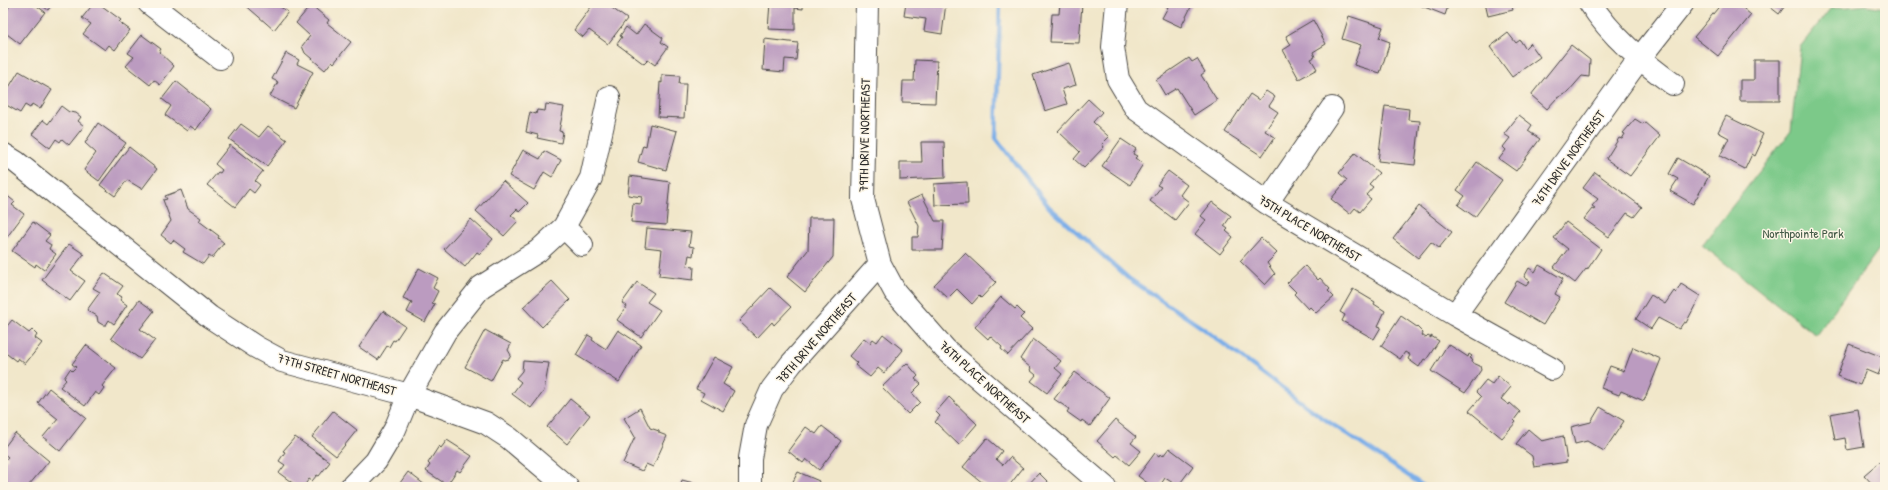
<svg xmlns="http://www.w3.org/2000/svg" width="1888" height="490" font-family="'Patrick Hand',sans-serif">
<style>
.green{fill:#7bc989;stroke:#537a5a}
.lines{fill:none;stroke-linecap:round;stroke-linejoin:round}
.stream{stroke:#7baee8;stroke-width:4.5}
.building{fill:#bb9bc0}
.minor-casing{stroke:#494743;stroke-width:24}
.minor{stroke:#fff;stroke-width:22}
.labels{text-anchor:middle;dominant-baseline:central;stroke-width:3;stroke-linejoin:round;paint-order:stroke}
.street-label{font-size:13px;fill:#2b2b2b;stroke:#fcf5e5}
.park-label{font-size:13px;fill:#435a47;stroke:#fcf5e5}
</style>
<rect width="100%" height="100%" fill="#fcf5e5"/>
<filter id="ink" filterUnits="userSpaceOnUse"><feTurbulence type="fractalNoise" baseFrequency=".025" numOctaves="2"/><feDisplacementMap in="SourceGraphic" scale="8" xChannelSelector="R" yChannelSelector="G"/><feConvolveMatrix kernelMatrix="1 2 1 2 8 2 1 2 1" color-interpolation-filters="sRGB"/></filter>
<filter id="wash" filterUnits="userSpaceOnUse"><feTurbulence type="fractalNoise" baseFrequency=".012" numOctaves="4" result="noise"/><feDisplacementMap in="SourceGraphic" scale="16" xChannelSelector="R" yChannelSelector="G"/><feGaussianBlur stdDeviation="0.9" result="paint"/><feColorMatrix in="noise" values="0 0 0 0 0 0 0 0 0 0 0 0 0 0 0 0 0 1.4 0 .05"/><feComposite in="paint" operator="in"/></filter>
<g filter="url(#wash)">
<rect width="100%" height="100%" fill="#f1e7ca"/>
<path class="green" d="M1866,5l19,3v233l-69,94 -114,-90 89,-114 9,-84 30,-38z"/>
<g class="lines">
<path class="stream" d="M1000,3l-4,135 53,69 79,71 73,49 119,89 105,71"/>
</g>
<g id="blocks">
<path class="building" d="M12,3h21l12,9 -25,32 -17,-13v-16z
M39,3h14l-5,7z
M94,3h4l23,17 -2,2 11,8 -15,20 -6,-5 -4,5 -22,-16 8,-10 -9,-6z
M243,3h38l-2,3 9,6 -14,18z
M594,3h11l22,16 -19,25 -19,-14 -6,7 -9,-7z
M770,3h33v6l-8,-1v22l-27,-1z
M906,3h40l-4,31 -18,-3 2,-12 -22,-3z
M1060,3l22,1 -3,39 -29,-1 2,-28h7z
M1160,3h33l-12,24 -19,-9 6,-11z
M1414,3h35l-4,12z
M1485,3h26l2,7 -25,6z
M1722,3h15l14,12 -33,41 -24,-19z
M1765,3h22l-8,11z
M311,5l18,15 -2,3 24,19 -17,21 -2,-2 -7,9 -20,-17 -3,-7 8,-10 -14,-13z
M1349,16l34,11 -4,11 11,4 -10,31 -26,-8 7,-20 -19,-6z
M1313,20l13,24 -13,8 2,5 -4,2 6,10 -18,10 -16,-29 8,-5 -5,-9z
M644,24l19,14 -2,4 7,5 -13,18 -7,-5 -4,4 -27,-20 5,-7 -2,-1 6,-9 10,8z
M1508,33l8,10 4,-3 5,8 5,-5 10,14 -28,20 -22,-30z
M142,35l19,14 -2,3 15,14 -14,19 -6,-5 -4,5 -24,-19 8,-9 -6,-4z
M765,39l33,4 -2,17 -11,-1 -1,13 -21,-2z
M1571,45l19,15 -1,17 -7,-1 -14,16 -11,6 -10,11 -16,-14z
M286,53l13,7 -2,4 16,8 -19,36 -24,-12 8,-14 -6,-3z
M1189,58l3,4 5,-3 8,13 -4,3 16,25 -23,15 -17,-27 -12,7 -9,-15z
M915,60l22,1 -2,42 -33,-1 1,-21h11z
M1754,60h26v41h-40v-21h14z
M1069,63l7,22 -14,4 5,15 -22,7 -12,-36z
M19,71l33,19 -12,19 -8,-5 -2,4 -5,-3 -5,8 -17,-10v-6z
M662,75l18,1 -1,8h7l-2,34 -26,-1 2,-35 2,1z
M176,81l35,28 -15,21 -6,-4 -3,5 -22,-16 6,-9 -9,-7z
M1266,91l9,6 -6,9 9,6 -13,19 10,6 -13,19 -37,-24 25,-38 9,6z
M1088,99l14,13 -9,10 16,15 -7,7 2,3 -20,21 -10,-9 6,-7 -22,-21z
M546,104l18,3 -5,24 4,1 -2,11 -24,-5 1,-3 -12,-3 4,-20 6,2 1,-4 8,1z
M61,106l8,6 7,1 5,4 -3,4 6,5 -15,19 -7,-6 -2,3 -4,-3 -6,9 -18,-14 11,-14 5,4z
M1385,106l24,3 -1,11 12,1 -5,44 -37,-4z
M1519,115l13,10 -4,6 12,8 -24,32 -17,-12 7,-9 -3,-3 7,-9 -6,-4z
M1726,116l37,18 -4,8 2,1 -6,13 -3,-2 -7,15 -25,-13 9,-18 -11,-6z
M1635,119l8,5 1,-2 16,14 -30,40 -24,-17 13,-21 3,1 3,-5 -2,-1z
M98,123l28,20 -27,38 -15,-11 12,-17 -11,-10z
M241,124l18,13 9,-11 19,14 -20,26 -38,-27z
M650,124l27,7 -11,39 -28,-8 5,-17 3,1z
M1121,139l15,10 -3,5 4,2 -2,2 8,6 -13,21 -28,-19z
M921,142h23l1,36 -45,2v-18h22z
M230,145l33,26 -8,10 5,4 -6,8 -5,-4 -14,18 -28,-22 11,-13 2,1 2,-3 -7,-6z
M129,147l28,22 -15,20 -15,-9 -12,16 -15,-11z
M523,150l17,9 4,-8 17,9 -9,17 -8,-5 -10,18 -25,-14z
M1355,153l24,20 -10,11 4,3 -7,8 5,4 -11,13 -5,-4 -5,6 -19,-15 16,-19 -8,-7z
M1678,158l31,18 -16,28 -23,-13 8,-12 -9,-5z
M1477,162l25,18 -27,37 -17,-12 7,-9 -8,-6z
M1168,171l19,14 -7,10 9,7 -14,18 -25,-19 11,-14 -4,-2z
M1595,172l47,35 -8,10 -7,-4 -18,24 -25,-18 8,-10 2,1 1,-2 -3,-2 6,-7 -15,-11z
M630,176l40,6 -4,43 -35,-3 2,-19 8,1 1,-7 -14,-2z
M503,181l25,22 -9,9 -2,-3 -6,6 7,6 -14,15 -28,-25z
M967,182l1,22 -33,1 -1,-21z
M181,190l7,19 13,9 -2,3 20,15 -1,2 6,5 -12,15 -3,-2 -6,8 -20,-12 2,-3 -12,-9 -2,3 -10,-8 10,-14 -8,-21 4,-1 -2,-3z
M5,194l10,8 -3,3 12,9 -17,23 -4,-3v-37z
M922,195l13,26h9l-2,29h-30v-13h6l1,-11 -12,-24z
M1212,202l19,14 -7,10 4,3 -2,2 7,6 -13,17 -25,-20 11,-14 -5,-4z
M1419,206l33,26 -13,16 -8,-6 -13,16 -25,-19z
M809,218h25l-1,39 -28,35 -18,-15 21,-27z
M471,219l22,20 -13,15 -3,-2 -12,15 -21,-18z
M33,222l17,13 -5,6 6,4 -2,4 7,5 -12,16 -8,-6 -1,3 -23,-16z
M1566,222l35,27 -14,21 -1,-1 -11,14 -21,-16 14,-18 -14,-11z
M647,228l44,4 -2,14 5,1 -1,9 -4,-1 -2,11 7,1 -1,13 -34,-4 3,-27 -17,-2z
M1261,238l16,15 -10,10 8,11 -10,11 -25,-24z
M69,244l15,10 -13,17 14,10 -15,20 -28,-21z
M965,253l31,29 -15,16 -2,-2 -7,8 -15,-15 -9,9 -14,-13z
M1539,265l24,14 -8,15 5,3 -17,28 -39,-23 13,-21 9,5 4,-5 -6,-4 5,-9 6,4z
M1305,266l13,14 2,-2 10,11 -2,2 6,6 -18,16 -6,-6 -2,2 -14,-15 2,-2 -9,-9z
M419,268l19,10 -5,10 5,3 -6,12 3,1 -10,18 -18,-10 5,-10 -9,-4z
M104,273l19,13 -6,8 5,3 -2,3 7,5 -13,19 -5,-4 -3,5h-3l-5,-3 -1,-6 -10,-6 13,-18 -7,-4z
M552,281l18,19 -28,27 -19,-20z
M637,282l17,11 -7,9 13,8 -19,27 -24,-17 10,-14 -5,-3z
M1681,284l19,12 -14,27 -2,-1 -5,7 -21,-11 -7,11 -15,-10 15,-24 14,9 9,-13 2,2z
M770,288l21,19 -17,18 -2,-3 -15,16 -18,-17z
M1353,289l22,13 -1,2 11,7 -7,15 3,1 -7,12 -32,-18 3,-6 -5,-3z
M1001,297l14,12 2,-2 7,7 -4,4 12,11 -24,26 -7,-6 1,-2 -12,-11 -2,3 -13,-12z
M139,300l15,11 -14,18 15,11 -15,19 -29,-21z
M383,311l22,15 -10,15 -2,-1 -4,7 -2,-1 -9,14 -19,-13z
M1401,316l16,11 6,6 -1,2 4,3 2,-2 3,2v-2l8,5 -13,19 -2,-1 -5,8 -11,-8 2,-4 -5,-3 -5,7 -19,-13z
M12,320l17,13 3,-3 5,5 -2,3 7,5 -17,21 -7,-6 -2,3 -13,-10v-20z
M485,330l26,14 -3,6 3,5 -2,4 -4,1 -2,-1 -12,22 -26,-14z
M618,330l23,15 -22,37 -43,-27 12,-20 5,3 -1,2 14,9z
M883,334l20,16 -19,23 -6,-5 -8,9 -15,-12 2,-2 -8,-7 15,-18 6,5 3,-4 4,3z
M1033,339l28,22 -6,7 7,6 -15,19 -16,-12 5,-6 -6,-5 1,-2 -11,-9z
M1448,344l20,13 1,-3 3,2 -2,2 2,1 -1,3 9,4 1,4 -16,23 -34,-22z
M1849,344l36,14 -7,17 -12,-5 -6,15 -23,-9z
M86,345l30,23 -14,18 2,2 -5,7 -4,-3 -10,14 -25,-19 6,-7 -2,-2 6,-9 2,2 4,-4 -4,-3z
M1633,347l28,12 -17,42 -23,-10 -2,4 -18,-7 9,-22 14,5z
M714,357l19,10 -10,17 11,7 -11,20 -22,-12 3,-6 -8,-4z
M523,361l26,2 -5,28 -13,17 -19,-14 9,-12 -5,-4 6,-7z
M907,363l11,13 -3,3 6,5 -9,9 8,9 -12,12 -26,-27z
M1075,372l35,26 -20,28 -8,-6 -1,2 -14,-10 2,-3 -15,-10z
M1498,376l13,11 -10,12 8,6 1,-2 10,9 -6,8 2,2 -14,16 -33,-27 12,-14 -5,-5 10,-12 6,4z
M49,388l37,30 -26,33 -17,-14 15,-18 -20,-16z
M949,397l28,27 -18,21 -24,-23 5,-6 -4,-4z
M570,399l20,16 -23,29 -20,-17z
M1600,407l24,14 -20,30 -17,-10 -12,3 -4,-17 20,-5z
M640,408l10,20 9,3v2l8,3 -14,31 -7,-3 -4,7 -19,-8 12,-26 -11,-19z
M1858,409l6,38 -17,3 -2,-12 -10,2 -5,-26z
M333,411l24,19 -21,26 -24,-19z
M1115,420l21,17 -5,6 10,8 -12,14 -12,-10 -2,2 -18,-16z
M822,426l19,15 -22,29 -13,-11 -3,4 -15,-12 18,-24 10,7z
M1528,429l14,12 21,-5 4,26 -33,5 -2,-11 -16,-12z
M15,433l34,28 -20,24 3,2h-21l-8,-7v-21l1,-1 2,2 2,-3 -5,-4v-4z
M295,437l35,25 -11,14 -2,-1 -5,6 -3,-2 -6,8h-5l-19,-14 6,-8 -6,-4 6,-9 -2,-1z
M987,438l15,13 -6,8 7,6 7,-8 13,11 -15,19h-20l-25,-20z
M447,440l25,16 -12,16 -3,-2 -10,15 -21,-14 4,-6 -2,-2 11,-17 2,2z
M1169,448l24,18 -15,20 -13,-8 -6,9h-6l-15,-11 17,-23 4,3 1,-2 3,2z
M1885,457v30h-10l-11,-12z
M408,472l17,13 -2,2h-26z
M798,472l21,9 -2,6h-27z
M1039,473l11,11 -2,2 1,1h-23z
M682,480l19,5 -1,2h-20z"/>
</g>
</g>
<g filter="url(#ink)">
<use href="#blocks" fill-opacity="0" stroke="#494743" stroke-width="1"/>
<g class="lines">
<g class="minor-casing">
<path id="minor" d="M149,3l71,55
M867,3l-4,196 17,65 15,28 50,57 160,138
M1117,3l-4,44 5,32 18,30 131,94 188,112 97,54
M1590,3c21,33 51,58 83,81
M3,154l13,8 194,155 46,30 26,14 127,34 77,28 23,15 58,49
M1267,203l65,-95
M564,227l18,18
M1455,315l184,-256 44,-56
M351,487l25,-26 19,-32 14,-34 36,-63 36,-45 57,-36 26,-24 27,-49 18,-81
M750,487v-29l6,-33 16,-36 19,-25 89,-100"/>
</g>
<use href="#minor" class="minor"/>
</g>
</g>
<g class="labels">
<g class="street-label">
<text transform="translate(864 135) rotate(-89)">79TH DRIVE NORTHEAST</text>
<text transform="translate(1568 158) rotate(-54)">76TH DRIVE NORTHEAST</text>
<text transform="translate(1310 228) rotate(31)">75TH PLACE NORTHEAST</text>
<text transform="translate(816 338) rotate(-49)">78TH DRIVE NORTHEAST</text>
<text transform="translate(337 374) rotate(16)">77TH STREET NORTHEAST</text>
<text transform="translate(985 382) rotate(42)">76TH PLACE NORTHEAST</text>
</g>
<g class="park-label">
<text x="1803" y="233">Northpointe Park</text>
</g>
</g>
<rect width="1888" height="490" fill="none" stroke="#fcf5e5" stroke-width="16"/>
</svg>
